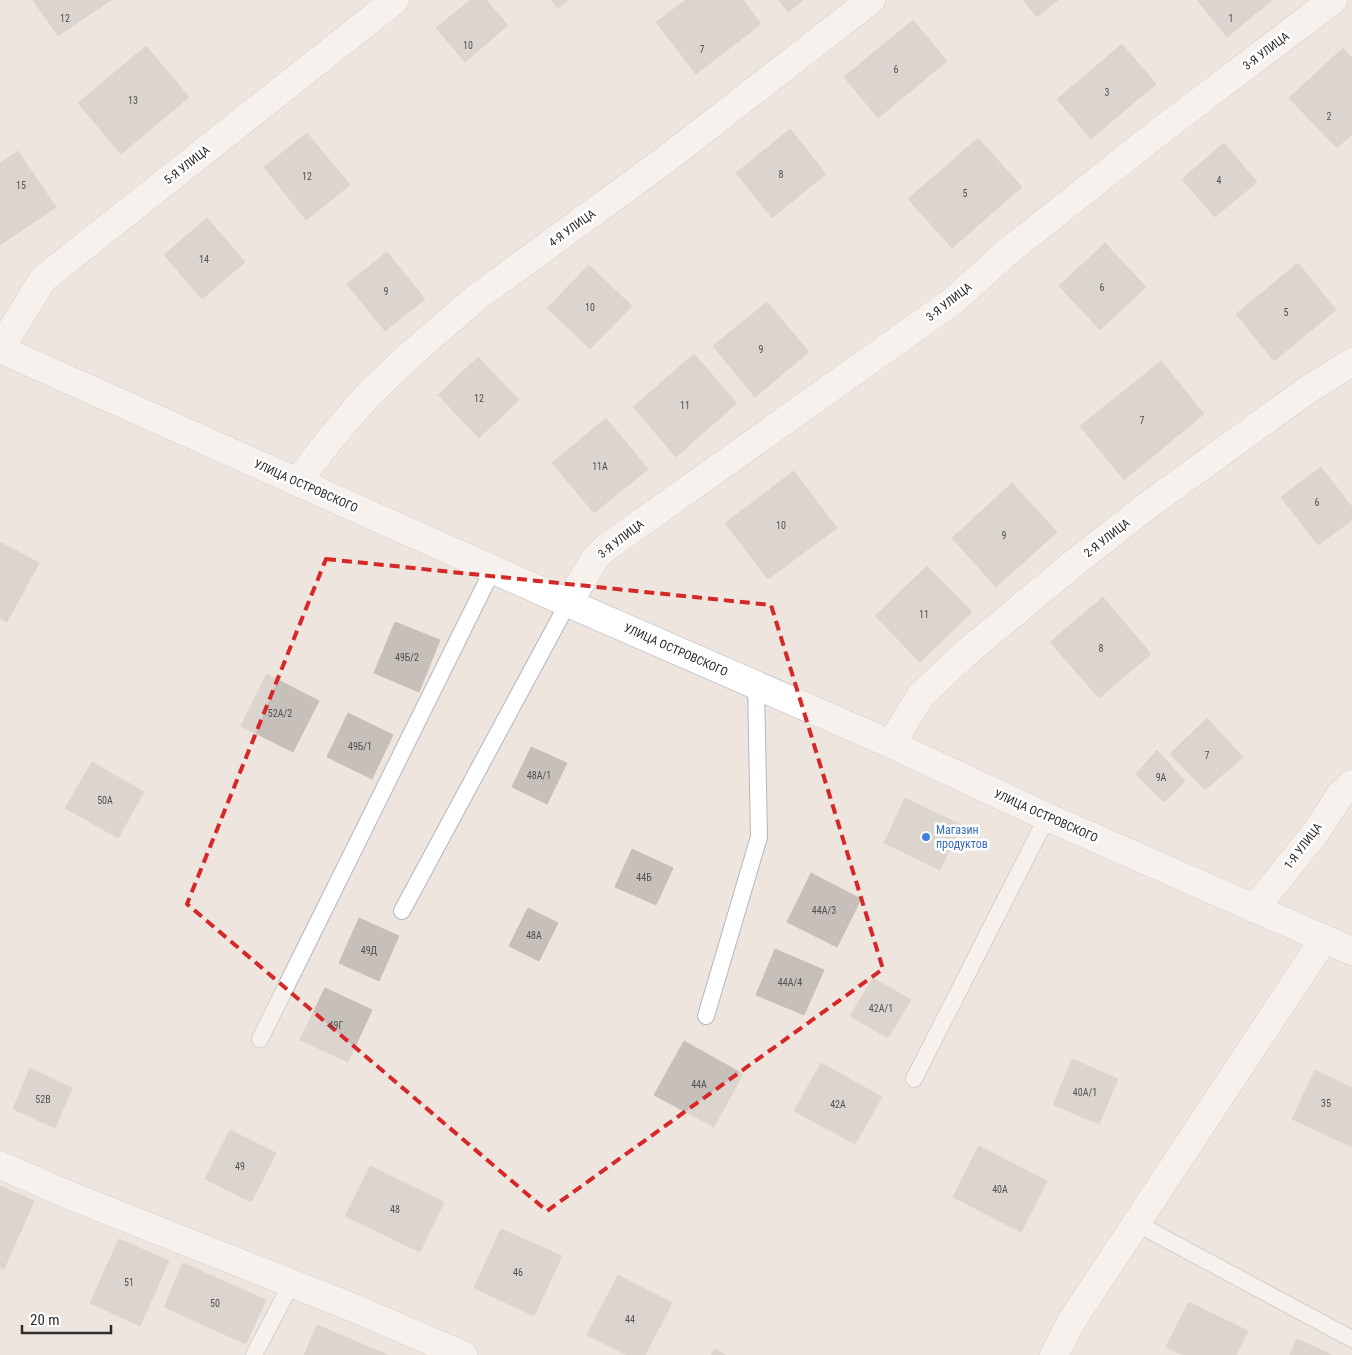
<svg xmlns="http://www.w3.org/2000/svg" width="1352" height="1355" font-family="'Roboto Condensed',sans-serif">
<style>
.building{fill:#c6bfba;stroke:#c9c0b7}
.lines{fill:none;stroke-linecap:round;stroke-linejoin:round}
.lane-casing{stroke:#b2b6c0;stroke-width:18}
.street-casing{stroke:#b2b6c0;stroke-width:29}
.secondary-casing{stroke:#b2b6c0;stroke-width:29}
.lane{stroke:#fff;stroke-width:16}
.street{stroke:#fff;stroke-width:28}
.secondary{stroke:#fff;stroke-width:28}
.marked{fill:none;stroke:#d62828;stroke-width:4;stroke-dasharray:10 6;stroke-linejoin:round}
.shop-dot{fill:#3f7fe0;stroke:#fff;stroke-width:2}
.labels{text-anchor:middle;dominant-baseline:central;stroke-width:5;stroke-linejoin:round;paint-order:stroke}
.number-label{font-size:10px;fill:#525150}
.street-label{font-size:12px;fill:#2c2c2c;stroke:#fff}
.shop-label{font-size:12px;fill:#366cbe;stroke:#fff;text-anchor:start}
</style>
<rect width="100%" height="100%" fill="#eee5de"/>
<path class="building" d="M33,0h78l-53,36z
M470,0h16l22,25 -43,37 -29,-34z
M551,0h17l-10,8z
M686,0h57l18,24 -65,50 -40,-52z
M779,0h24l-15,12z
M1023,0h35l-21,17z
M1197,0h75l-45,37z
M913,20l34,41 -69,57 -34,-41z
M1122,44l34,40 -65,55 -34,-40z
M146,46l43,51 -68,57 -43,-51z
M1343,48l9,10v76l-15,14 -48,-50z
M790,129l36,45 -54,44 -36,-45z
M307,133l43,52 -44,35 -42,-53z
M978,138l44,49 -70,61 -44,-49z
M1224,143l33,39 -42,35 -33,-38z
M18,151l38,56 -56,38v-82z
M207,218l38,44 -43,37 -38,-44z
M1105,243l41,44 -46,43 -41,-44z
M387,252l38,47 -40,32 -38,-47z
M1298,263l38,47 -62,51 -38,-47z
M589,265l43,41 -42,43 -43,-41z
M767,302l42,50 -54,45 -42,-51z
M694,354l43,49 -61,54 -43,-50z
M478,357l41,43 -40,38 -41,-43z
M1161,361l43,53 -80,66 -44,-54z
M606,418l42,51 -54,44 -42,-50z
M1321,467l31,40v13l-34,25 -37,-48z
M794,471l43,57 -69,51 -43,-56z
M1012,483l45,49 -61,55 -44,-49z
M0,542l39,21 -32,59 -7,-4z
M927,566l45,46 -52,50 -45,-46z
M1103,597l48,57 -52,44 -49,-56z
M395,622l45,18 -21,52 -45,-19z
M267,674l52,27 -26,51 -52,-26z
M348,713l45,22 -21,44 -45,-22z
M1207,718l36,39 -38,33 -35,-36z
M531,747l36,16 -20,41 -35,-17z
M1157,750l28,31 -21,21 -28,-28z
M92,762l52,30 -26,46 -53,-30z
M905,798l56,27 -21,45 -56,-27z
M632,849l41,19 -17,37 -41,-18z
M811,873l50,26 -24,48 -50,-25z
M528,908l30,15 -19,38 -30,-15z
M359,918l40,18 -20,45 -40,-18z
M775,949l49,21 -20,45 -48,-20z
M873,978l38,22 -23,38 -38,-22z
M325,988l47,22 -24,52 -48,-22z
M684,1041l59,33 -29,53 -60,-32z
M1072,1059l46,20 -19,45 -46,-19z
M821,1063l61,34 -27,47 -61,-33z
M30,1068l42,20 -17,40 -42,-19z
M1315,1070l37,18v59l-60,-28z
M230,1130l46,23 -25,49 -46,-23z
M979,1146l68,35 -26,51 -68,-35z
M370,1166l74,36 -24,50 -75,-36z
M0,1186l34,15 -30,68 -4,-2z
M501,1229l61,27 -28,60 -60,-28z
M119,1239l50,22 -29,65 -50,-23z
M183,1263l83,37 -20,44 -82,-37z
M618,1275l54,28 -27,52h-18l-40,-20z
M1189,1302l59,29 -12,24h-53l-17,-8z
M317,1325l71,30h-84z
M1297,1339l35,16h-42z
M715,1349l11,6h-15z"/>
<g class="lines">
<g class="lane-casing">
<path id="lane" d="M402,911l166,-308
M706,1016l53,-179 -3,-152
M260,1039l233,-470
M914,1079l133,-262
M1136,1223l216,116
M254,1355l37,-71"/>
</g>
<g class="street-casing">
<path id="street" d="M0,349l43,-70 352,-279
M297,482l34,-44 38,-44 42,-40 66,-57 188,-137 206,-160
M568,603l28,-46 11,-10 346,-246 53,-48 149,-118 178,-135
M891,744l30,-49 46,-43 106,-88 78,-61 155,-112 46,-29
M1254,909l62,-77 24,-37 12,-11
M0,1165l71,31 283,112 109,47
M1054,1355l17,-33 253,-383"/>
</g>
<g class="secondary-casing">
<path id="secondary" d="M0,349l568,254 323,141 156,73 305,134"/>
</g>
<use href="#lane" class="lane"/>
<use href="#street" class="street"/>
<use href="#secondary" class="secondary"/>
</g>
<path d="M0 0H1352V1355H0ZM326,559l445,46 112,364 -336,242 -360,-307z" fill="#eee5de" fill-opacity=".55" fill-rule="evenodd"/>
<path class="marked" d="M326,559l445,46 112,364 -336,242 -360,-307z"/>
<circle class="shop-dot" cx="926" cy="837" r="5"/>
<g class="labels">
<g class="number-label">
<text x="65" y="18">12</text>
<text x="1231" y="18">1</text>
<text x="468" y="45">10</text>
<text x="702" y="49">7</text>
<text x="896" y="69">6</text>
<text x="1107" y="92">3</text>
<text x="133" y="100">13</text>
<text x="1329" y="116">2</text>
<text x="781" y="174">8</text>
<text x="307" y="176">12</text>
<text x="1219" y="180">4</text>
<text x="21" y="185">15</text>
<text x="965" y="193">5</text>
<text x="204" y="259">14</text>
<text x="1102" y="287">6</text>
<text x="386" y="291">9</text>
<text x="590" y="307">10</text>
<text x="1286" y="312">5</text>
<text x="761" y="349">9</text>
<text x="479" y="398">12</text>
<text x="685" y="405">11</text>
<text x="1142" y="420">7</text>
<text x="600" y="466">11А</text>
<text x="1317" y="502">6</text>
<text x="781" y="525">10</text>
<text x="1004" y="535">9</text>
<text x="924" y="614">11</text>
<text x="1101" y="648">8</text>
<text x="407" y="657">49Б/2</text>
<text x="280" y="713">52А/2</text>
<text x="360" y="746">49Б/1</text>
<text x="1207" y="755">7</text>
<text x="539" y="775">48А/1</text>
<text x="1161" y="777">9А</text>
<text x="105" y="800">50А</text>
<text x="644" y="877">44Б</text>
<text x="824" y="910">44А/3</text>
<text x="534" y="935">48А</text>
<text x="369" y="950">49Д</text>
<text x="790" y="982">44А/4</text>
<text x="881" y="1008">42А/1</text>
<text x="336" y="1025">49Г</text>
<text x="699" y="1084">44А</text>
<text x="1085" y="1092">40А/1</text>
<text x="43" y="1099">52В</text>
<text x="1326" y="1103">35</text>
<text x="838" y="1104">42А</text>
<text x="240" y="1166">49</text>
<text x="1000" y="1189">40А</text>
<text x="395" y="1209">48</text>
<text x="518" y="1272">46</text>
<text x="129" y="1282">51</text>
<text x="215" y="1303">50</text>
<text x="630" y="1319">44</text>
</g>
<g class="street-label">
<text transform="translate(1266 51) rotate(-37)">3-Я УЛИЦА</text>
<text transform="translate(187 165) rotate(-38)">5-Я УЛИЦА</text>
<text transform="translate(572 228) rotate(-36)">4-Я УЛИЦА</text>
<text transform="translate(949 302) rotate(-38)">3-Я УЛИЦА</text>
<text transform="translate(306 486) rotate(24)">УЛИЦА ОСТРОВСКОГО</text>
<text transform="translate(1107 538) rotate(-38)">2-Я УЛИЦА</text>
<text transform="translate(621 539) rotate(-38)">3-Я УЛИЦА</text>
<text transform="translate(676 650) rotate(24)">УЛИЦА ОСТРОВСКОГО</text>
<text transform="translate(1046 816) rotate(24)">УЛИЦА ОСТРОВСКОГО</text>
<text transform="translate(1303 846) rotate(-53)">1-Я УЛИЦА</text>
</g>
<g class="shop-label">
<text x="936" y="830">Магазин<tspan x="936" dy="14">продуктов</tspan></text>
</g>
</g>
<path d="M22 1325v8h89v-8" fill="none" stroke="#2c2c2c" stroke-width="2.5"/>
<text x="30" y="1325" font-size="15" fill="#2c2c2c" stroke="#ffffff" stroke-width="4" paint-order="stroke">20 m</text>
</svg>
